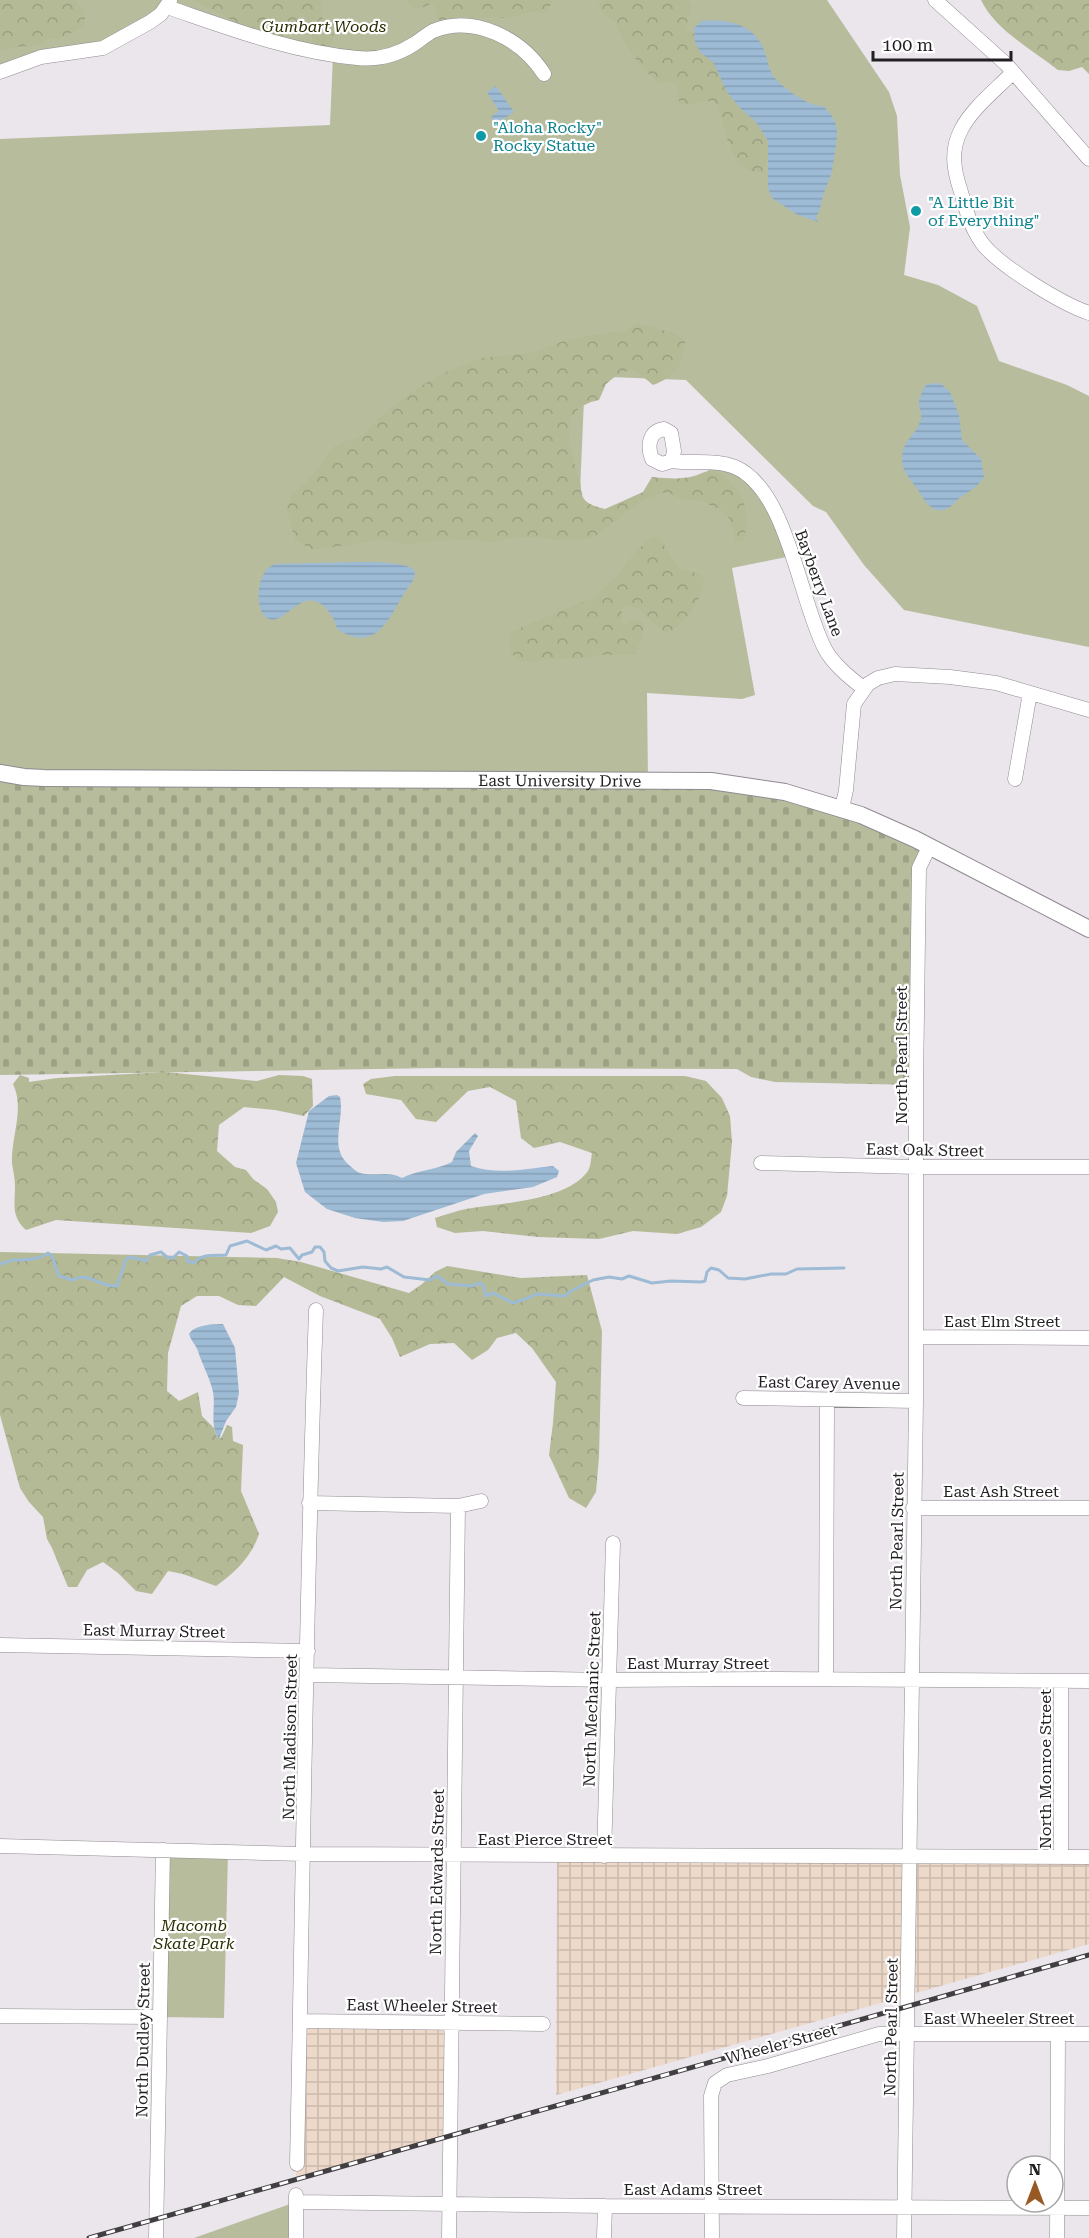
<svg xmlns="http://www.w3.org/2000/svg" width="1089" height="2238" font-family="'Roboto Serif',serif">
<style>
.industrial{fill:url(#industrial-grid)}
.green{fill:#b7bc9c}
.forest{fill:url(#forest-crowns)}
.cemetery{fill:url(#cemetery-stones)}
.water{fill:url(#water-rules)}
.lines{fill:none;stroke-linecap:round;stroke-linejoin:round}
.stream{stroke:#9dbbd5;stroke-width:3}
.minor-casing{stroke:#908a91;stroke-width:15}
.major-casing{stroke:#908a91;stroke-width:18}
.minor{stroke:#fff;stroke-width:14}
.major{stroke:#fff;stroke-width:16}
.rail-casing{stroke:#423f42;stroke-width:5}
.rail{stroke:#fff;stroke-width:3;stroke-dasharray:9;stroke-linecap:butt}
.culture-dot{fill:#0f9aa8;stroke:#fff;stroke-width:2}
.labels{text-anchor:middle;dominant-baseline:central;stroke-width:4.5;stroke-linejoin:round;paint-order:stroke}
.park-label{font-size:16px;font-style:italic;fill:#292d01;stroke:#fff}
.culture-label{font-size:16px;fill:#0d838f;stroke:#fff;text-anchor:start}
.street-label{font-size:16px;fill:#221f22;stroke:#fff}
</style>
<defs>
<pattern id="industrial-grid" width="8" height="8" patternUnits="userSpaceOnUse" patternTransform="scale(1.5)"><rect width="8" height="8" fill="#edd9ca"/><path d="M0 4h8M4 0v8" fill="none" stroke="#cbbaad"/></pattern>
<pattern id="forest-crowns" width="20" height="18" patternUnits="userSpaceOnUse" patternTransform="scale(1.5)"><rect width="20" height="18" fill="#b4ba96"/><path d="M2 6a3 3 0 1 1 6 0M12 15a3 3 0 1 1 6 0" fill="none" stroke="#9a9f81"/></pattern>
<pattern id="cemetery-stones" width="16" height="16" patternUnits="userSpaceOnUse" patternTransform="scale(1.5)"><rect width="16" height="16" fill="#b7bc9c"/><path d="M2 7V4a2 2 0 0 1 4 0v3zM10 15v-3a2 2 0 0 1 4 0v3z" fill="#9da186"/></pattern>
<pattern id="water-rules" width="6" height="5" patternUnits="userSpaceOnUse" patternTransform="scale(1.5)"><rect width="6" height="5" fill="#9dbbd5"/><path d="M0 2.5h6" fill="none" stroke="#87a0b7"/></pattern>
</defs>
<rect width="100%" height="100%" fill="#ebe5ec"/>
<path class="industrial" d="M557,1856l532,1v87l-533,151z
M300,2021l152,2 -2,113 -154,44z"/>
<path class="green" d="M0,0h827l62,92 8,24 3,59 10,52 -6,48 34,10 39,21 22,55 68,24 22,11v251l-185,-37 -40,-45 -38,-53 -13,-6 -127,-126 -101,-4 -6,138 31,5 45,-27 40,-10 22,-19 40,19 34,74 -59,12 23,127 -13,4 -95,-6 1,88 -648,-8v-634l330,-14 3,-70 -166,-48 -41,30 -126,35z
M163,1850l65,2 -4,166 -64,-1z
M296,2202v36h-102z"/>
<path class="forest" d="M0,0h75c8,9 12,14 9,26l-26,14 -8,-2 -10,7 -22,2 -18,4z
M192,0h131c-4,12 -2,23 11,28l-1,13 -5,7 -15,-2 -1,-4 1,-12 -9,-16h-3c-4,6 -6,15 -12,20 -16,11 -79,-26 -97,-34z
M405,0h148l-5,10 -5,3 -11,-1 -23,6 -52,-1 -4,6h-8l-9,-5v-7l-4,-8c-11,7 -18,7 -27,-3z
M601,0h87l4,5 -7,26 8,1c2,9 5,18 12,24 4,3 4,1 8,6 6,8 8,20 14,29 19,29 55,39 35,81 -31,4 -37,-45 -45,-67l-4,-4c-15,0 -20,7 -34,2l-2,-19 -7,-3 -10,3c-20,-16 -36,-38 -45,-62l-8,-4 -9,-10z
M981,0h108v74l-7,-7 -13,4 -11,-1c-26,-21 -63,-40 -77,-70z
M637,323l40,11 8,8c-1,24 -10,35 -32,43l-12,-10 -11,-5 -13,5 -11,9 -7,16c-46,9 -28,51 -19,81 1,5 1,14 4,18 4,6 14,8 21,10l38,-17 9,-15c14,1 28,3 42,-1 6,-1 12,-6 18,-5 6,1 11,5 16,9 19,16 21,37 16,60l-8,3 -6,-24 -11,-10 -19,-8 -19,-2 -12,-6h-6l-20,7 -50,38 -26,3 -37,-4 -22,2 -13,4 -25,-3 -34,1 -29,4 -25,-5 -69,10 -18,-10 -8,-30 4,-16 16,-12 27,-36 30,-12 16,-17 30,-24 31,-19 40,-16 54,-6 22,-9 23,-6 44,-6z
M652,537h7l19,30 21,7 5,4c0,19 -21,52 -40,55l-24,-23 -13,-5 -5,5 -1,12 2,3 11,-7 9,4c3,13 -3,21 -9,32 -13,2 -21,0 -33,1 -7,0 -15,3 -23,4 -9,0 -18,-1 -28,0 -6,0 -12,3 -18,3 -21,0 -27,-14 -19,-31l81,-34 26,-24 15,-21z
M165,1072l92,9 22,-6 24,1 9,3 1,27 -9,10 -29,-6 -31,-3 -25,18 -2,26 18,16 11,3 7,9 14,10 9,13 2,10 -8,14 -19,7 -195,-13 -30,10c-15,-14 -11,-25 -11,-44 0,-8 -2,-15 -3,-23 -1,-27 13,-54 1,-79l7,-9 9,3v4l28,-4z
M395,1076h290l21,5 16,17 8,18 2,26 -5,54 -6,16 -20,15 -24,7 -44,-3 -34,8 -61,-2 -55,-6 -28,2 -18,-6 -2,-9c10,-3 21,-7 31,-9 34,-6 101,-8 122,-38 3,-5 3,-13 4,-18l-32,-11 -26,6 -13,-10 -5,-37 -26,-14 -22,4 -32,31 -20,-3 -15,-19 -35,-6 -3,-10 8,-5z
M0,1252l277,6 24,4 108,31 13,-9 13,-12 12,-6 74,12 66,-3 15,56 -3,126 -3,35 -10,16 -17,-10 -20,-43 4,-32 3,-41 -24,-34 -16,-15 -19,5 -9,12 -16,10 -18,-17 -24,1 -30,13 -8,-19 -12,-19 -60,-23 -36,-19 -28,29 -18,-1 -19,-9h-22l-16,10 -13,47 -1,38 12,10 19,-9 4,24 12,12 3,9 4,1 6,-13 5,2 1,14 10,4 -2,46 18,43c-7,22 -24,39 -43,52l-33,-12 -15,-3 -16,23 -16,-3 -18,-18 -15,-11 -16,8 -10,17h-9l-16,-39 -5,-9 -4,-22 -14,-15 -9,-14 -20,-73z"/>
<path class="cemetery" d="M0,773l711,8 150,34 64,39 -9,231 -141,-3 -24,-5 -14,-8 -302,-1 -435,7z"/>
<path class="water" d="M702,21c26,-2 52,3 62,29 3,7 4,15 7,22 5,12 39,36 52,34 13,12 16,22 13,38 -3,20 -2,27 -11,46 -4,10 -3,19 -9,27l2,5 -22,-8 -24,-16 -4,-10v-47l-12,-19 -16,-14 -13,-16 -14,-30 -12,-9 -6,-10 -1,-15z
M496,86l18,26 -18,12 -5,-7 8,-6 -12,-19z
M940,383l10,9 9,23 3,25 19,19 3,18c-6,9 -11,12 -20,18 -6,3 -9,8 -14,12 -18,11 -26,-8 -34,-20 -7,-9 -14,-16 -14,-28 0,-20 15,-23 19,-41 1,-5 -2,-9 -2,-14 0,-6 4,-16 8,-20z
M357,562c14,0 49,-1 58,9 0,10 -5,13 -10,21 -17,28 -29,62 -68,37 -1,-7 -4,-11 -8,-17 -25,-32 -43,14 -60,7 -15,-6 -12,-40 -2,-50 2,-2 5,-3 8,-5z
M337,1095l3,2c5,23 -12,50 9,68 3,2 7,7 11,8 15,4 28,-3 42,5 16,-8 34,-8 50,-16l4,-10 19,-19 3,3 -9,15 2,15c26,9 54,3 82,0l6,5 -2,6 -24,10 -49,7 -81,27 -20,1 -28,-4 -28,-9 -22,-17 -9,-29 13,-52 20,-15z
M223,1324l12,24 4,45 -3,14 -10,14 -7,18c-10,-14 -3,-32 -6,-47 -3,-14 -11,-28 -15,-41 -2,-6 -7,-10 -9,-17 5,-9 23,-10 34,-10z"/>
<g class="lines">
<path class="stream" d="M0,1264c5,-1 9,-4 14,-4 14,-1 22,1 34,-7l4,3 7,20 14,4c16,-9 26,7 44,6l9,-27 5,-2 15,4 4,-6 11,-3 7,6h5l6,-6 8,4v5l7,2c8,-10 21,-7 32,-8l4,-9 17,-5 19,9 10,-4 5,3 9,-1 9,11 3,-4 10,-3 3,-5h5l4,5 1,9 6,7 7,3 25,-4 18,2 6,-2 17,10 26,3 7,-4 11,8 24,2 8,-3 3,2 3,11 7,-3 20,10 15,-5 8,-4 29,2 6,-5 22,-11 16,-3 13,2 7,-3 23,7 19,-2 30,1 4,-1 2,-9 4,-4 8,2 9,8 17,1 26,-5h15l11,-5 47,-1"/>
<g class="minor-casing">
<path id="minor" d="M935,0l71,64 83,95
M167,7c62,21 124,45 190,51 20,2 40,-3 57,-14 6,-4 12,-9 19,-13 41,-17 89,8 111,43
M0,72l41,-15 62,-9 47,-26 11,-8 9,-13
M1013,72c-17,18 -41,36 -52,58 -11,21 -7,41 0,62 5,18 10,36 21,51 16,22 80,61 107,70
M664,429l7,4 3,18 -2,10 -10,3 -10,-5c-5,-13 -3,-28 12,-30z
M672,461c20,3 44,-2 63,6 53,23 64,133 90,182 8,15 24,28 38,39
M1015,779l15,-86
M842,808l4,-18 8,-86 14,-20 10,-6 17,-4 55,3 46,6 93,27
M761,1163l156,4h172
M916,1337l173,1
M743,1398l173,3
M309,1503l149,3 23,-5
M913,1508h176
M0,1645l308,6
M308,1675l301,5 169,-1 311,2
M826,1679l1,-279
M0,1846l304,8 785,3
M604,1856l9,-313
M1061,1857v-176
M0,2016l160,1
M300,2021l243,3
M297,2164c6,-285 9,-570 19,-854
M296,2202l309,4 484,2
M156,2238l7,-388
M296,2238v-43
M449,2238l9,-732
M604,2238l1,-32
M712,2238l-1,-142 4,-13 12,-8 41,-9 111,-32h210
M904,2238l12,-837v-316l3,-217 10,-21
M1057,2238l1,-204"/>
</g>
<g class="major-casing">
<g id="major">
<path id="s1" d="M0,773l24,4 20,1 667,3 74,11 76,23 54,24 174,90"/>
</g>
</g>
<use href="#minor" class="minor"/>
<use href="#major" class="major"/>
<g class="rail-casing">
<path id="rail" d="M89,2238l1000,-283"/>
</g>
<use href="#rail" class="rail"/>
</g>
<g class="culture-dot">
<circle cx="481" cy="136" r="6"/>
<circle cx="916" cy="211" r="6"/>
</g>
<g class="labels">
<g class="park-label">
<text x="324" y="26">Gumbart Woods</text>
<text x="194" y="1925">Macomb<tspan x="194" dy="18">Skate Park</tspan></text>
</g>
<g class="culture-label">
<text x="493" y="127">"Aloha Rocky"<tspan x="493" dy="18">Rocky Statue</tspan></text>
<text x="928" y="202">"A Little Bit<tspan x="928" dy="18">of Everything"</tspan></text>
</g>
<g class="street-label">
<text transform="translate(819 583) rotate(70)">Bayberry Lane</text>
<text stroke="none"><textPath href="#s1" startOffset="560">East University Drive</textPath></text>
<text transform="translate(901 1055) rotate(-90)">North Pearl Street</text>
<text transform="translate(925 1150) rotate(1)">East Oak Street</text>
<text x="1002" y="1321">East Elm Street</text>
<text transform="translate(829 1383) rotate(1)">East Carey Avenue</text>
<text x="1001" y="1491">East Ash Street</text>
<text transform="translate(897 1541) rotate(-89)">North Pearl Street</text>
<text transform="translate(154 1631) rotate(1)">East Murray Street</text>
<text x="698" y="1663">East Murray Street</text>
<text transform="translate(592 1699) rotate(-88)">North Mechanic Street</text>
<text transform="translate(290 1737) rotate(-89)">North Madison Street</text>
<text transform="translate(1045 1769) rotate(-90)">North Monroe Street</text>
<text x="545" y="1839">East Pierce Street</text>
<text transform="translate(437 1872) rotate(-89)">North Edwards Street</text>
<text transform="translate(422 2006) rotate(1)">East Wheeler Street</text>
<text x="999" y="2018">East Wheeler Street</text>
<text transform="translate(891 2027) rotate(-89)">North Pearl Street</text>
<text transform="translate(143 2040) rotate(-89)">North Dudley Street</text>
<text transform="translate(781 2044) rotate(-15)">Wheeler Street</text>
<text x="693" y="2189">East Adams Street</text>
</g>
</g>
<g transform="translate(1035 2184)"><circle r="28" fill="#ffffff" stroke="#a7a5a7" stroke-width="1.5"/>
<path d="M0-4.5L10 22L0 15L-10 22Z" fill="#995922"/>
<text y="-9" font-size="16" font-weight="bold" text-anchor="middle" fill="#221f22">N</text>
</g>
<path d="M873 51v9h138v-9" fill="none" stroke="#221f22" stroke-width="3"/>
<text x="882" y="51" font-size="18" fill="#221f22" stroke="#ffffff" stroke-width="4.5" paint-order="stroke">100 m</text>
</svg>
